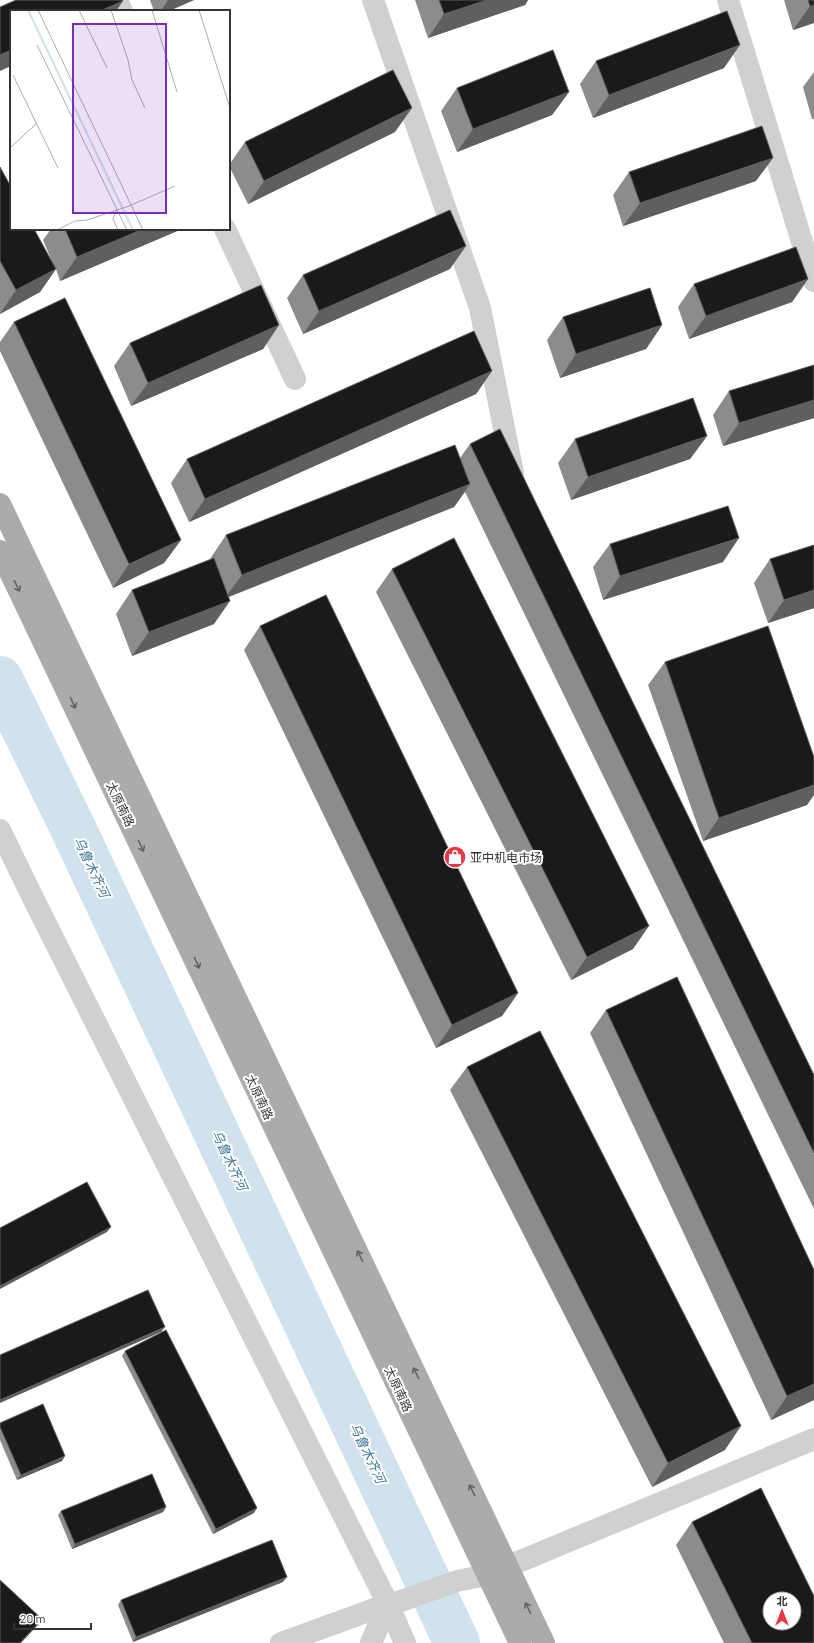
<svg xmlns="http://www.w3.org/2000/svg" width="814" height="1643" font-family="Barlow,'Noto Sans SC',sans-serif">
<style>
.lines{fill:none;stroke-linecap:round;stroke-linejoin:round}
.river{stroke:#cfe2ee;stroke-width:46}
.minor{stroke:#d0d0d0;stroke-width:22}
.major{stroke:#ababab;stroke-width:22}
.wall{fill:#8c8c8c}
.shaded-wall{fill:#5f5f5f}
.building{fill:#1a1a1a;stroke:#5f5f5f;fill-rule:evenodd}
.oneway{stroke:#636363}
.labels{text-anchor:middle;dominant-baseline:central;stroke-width:4;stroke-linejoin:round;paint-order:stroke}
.street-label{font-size:12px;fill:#333;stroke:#fff}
.poi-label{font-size:12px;fill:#333;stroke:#fff;text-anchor:start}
.water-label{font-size:13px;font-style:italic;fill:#3f7597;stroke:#fff}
.inset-river{fill:none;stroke:#cfe2ee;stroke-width:2}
.inset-road{fill:none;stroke:#adadad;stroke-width:1}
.view{fill:#7b2cbf;fill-opacity:0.15;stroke:#7b2cbf;stroke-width:2}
.inset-edge{fill:none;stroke:#333;stroke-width:2}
</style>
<rect width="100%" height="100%" fill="#fff"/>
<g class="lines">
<path class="river" d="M0,679l70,143 387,821"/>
<path class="minor" d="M117,0l5,11
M373,0l107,308 33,165
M728,0l86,281
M225,229l70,150
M0,830l34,70 354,704 17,39
M281,1643l107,-39 13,-3 56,-20 30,-6 327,-136
M371,1643l17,-39"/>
<path class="major" d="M0,504l544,1139
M0,551l520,1092"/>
</g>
<path class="wall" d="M150,0h44l-25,11h-15z
M415,0h113l-3,5 -97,33z
M784,0h30v23l-21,7z
M596,61l128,7 -131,50 -13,-34z
M814,72v47h-2l-9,-32z
M457,88l112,4 -17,23 -95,37 -16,-41z
M395,132l-147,72 -19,-38v-1l16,-23z
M0,167l53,97 -10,-24 8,-11h131l-122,52 -4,-12 -16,23 -40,22z
M629,172l127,9 -133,45 -10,-31z
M450,269l-147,65 -16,-36 16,-23z
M808,279l-16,23 -103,37 -11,-32 16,-23z
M563,317l99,8 -16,24 -86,29 -13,-38z
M14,322l167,218 -17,23 -51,25 -113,-237v-9z
M279,325l-16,24 -132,57 -17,-40 16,-23z
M814,365v53l-91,28 -10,-31 16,-24z
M492,371l-16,23 -287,128 -18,-39 16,-24z
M707,436l-17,23 -119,41 -13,-37 17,-24z
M470,444l344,631v134l-349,-717 -11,15 -225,90 -15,27 -82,32 -16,-42 16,-24 78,-30v-1l16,-24 234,-77z
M610,544l113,18 -120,38 -10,-33z
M814,545v63l-46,15 -14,-40 16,-24z
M392,569l241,380 -62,31 -195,-388z
M260,626l258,367 -16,23 -66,32 -192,-398z
M665,662l142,143 -104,36 -55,-156z
M606,1010l208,390 -43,20 -181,-387z
M467,1067l258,383 -73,37 -202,-397z
M125,1351l129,162 -41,21 -91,-178z
M0,1423l62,38 -45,19 -17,-40z
M166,1507l-3,5 -91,37 -14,-34 3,-4z
M692,1522l122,121h-90l-48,-98z
M283,1582l-150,60 -15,-37 3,-5z"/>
<path class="shaded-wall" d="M168,0h26l-25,11h-8z
M487,0h41l-3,5 -97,33 16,-24z
M123,1l-7,10h-16z
M814,5v18l-21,7 17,-24z
M740,45l-16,23 -131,50 16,-23z
M11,50v16l-11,5v-16z
M569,92l-17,23 -95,37 16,-23z
M412,108l-17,24 -147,72 16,-23z
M773,158l-17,23 -133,45 17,-23z
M143,229h39l-122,52 17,-24z
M466,246l-16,23 -147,65 16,-23z
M56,269l-16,23 -40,22 16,-24z
M808,279l-16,23 -103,37 17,-23z
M279,325l-16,24 -132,57 17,-23z
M662,325l-16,24 -86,29 16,-24z
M492,371l-16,23 -287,128 16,-23z
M814,400v18l-91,28 16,-23z
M707,436l-17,23 -119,41 17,-23z
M470,484l-16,23 -229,91 17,-23z
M739,538l-16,24 -120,38 17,-24z
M181,540l-17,23 -51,25 16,-24z
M814,590v18l-46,15 16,-23z
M230,601l-16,23 -82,32 17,-24z
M814,785v10l-7,10 -104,36 16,-23z
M649,926l-16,23 -62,31 16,-23z
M518,993l-16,23 -66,32 16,-23z
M111,1227l-4,5 -107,57v-3z
M165,1327l-4,5 -161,71v-3z
M814,1384v16l-43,20 16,-24z
M741,1426l-16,24 -73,37 16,-24z
M65,1456l-3,5 -45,19 4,-5z
M166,1507l-3,5 -91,37 3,-5z
M257,1508l-3,5 -41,21 3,-5z
M287,1577l-4,5 -150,60 3,-5z
M42,1619l-3,5 -18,19h-1z"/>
<path class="building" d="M16,0h106l1,1 -23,10h-89v39l-11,5v-48z
M439,0h48l-43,14z
M808,0h6v5l-4,1z
M727,11l13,34 -131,50 -13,-34z
M553,50l16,42 -96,37 -16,-41z
M393,70l19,38 -148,73 -19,-39z
M762,126l11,32 -133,45 -11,-31z
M0,167l11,20v42h23l22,40 -40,21 -16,-29z
M450,210l16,36 -147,65 -16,-36z
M65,229h78l-66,28z
M796,247l12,32 -102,37 -12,-32z
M261,285l18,40 -131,58 -18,-40z
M650,288l12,37 -86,29 -13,-37z
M65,298l116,242 -52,24 -115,-242z
M474,331l18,40 -287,128 -18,-40z
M814,365v35l-75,23 -10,-32z
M693,398l14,38 -119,41 -13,-38z
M500,429l314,646v78l-344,-709z
M455,445l15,39 -228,91 -16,-40z
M728,506l11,32 -119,38 -10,-32z
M454,538l195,388 -62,31 -195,-388z
M814,545v45l-30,10 -14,-41z
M214,558l16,43 -81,31 -17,-42z
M326,595l192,398 -66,32 -192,-399z
M768,626l46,131v28l-95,33 -54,-156z
M677,977l137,293v114l-27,12 -181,-386z
M540,1031l201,395 -73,37 -201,-396z
M87,1182l24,45 -111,59v-58z
M148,1290l17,37 -165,73v-45z
M166,1330l91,178 -41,21 -91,-178z
M43,1404l22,52 -44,19 -21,-48v-4z
M152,1474l14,33 -91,37 -14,-33z
M761,1488l53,108v47h-62l-60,-121zM770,1599h24v24h-24z
M272,1540l15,37 -151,60 -15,-37z
M0,1580l42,39 -22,24h-20z"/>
<defs><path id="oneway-shaft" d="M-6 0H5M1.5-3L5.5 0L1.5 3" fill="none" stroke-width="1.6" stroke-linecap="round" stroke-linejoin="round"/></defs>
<g class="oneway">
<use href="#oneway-shaft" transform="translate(17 586) rotate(64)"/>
<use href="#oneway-shaft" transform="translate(73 703) rotate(64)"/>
<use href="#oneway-shaft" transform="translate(141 846) rotate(65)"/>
<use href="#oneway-shaft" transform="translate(197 963) rotate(65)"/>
<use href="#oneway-shaft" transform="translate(360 1256) rotate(-116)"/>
<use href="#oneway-shaft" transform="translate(416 1373) rotate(-116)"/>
<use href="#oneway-shaft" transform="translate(472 1490) rotate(-116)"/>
<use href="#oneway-shaft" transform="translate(528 1608) rotate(-115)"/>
</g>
<defs>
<g id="shop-disc" transform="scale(1.15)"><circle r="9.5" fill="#e63946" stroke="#fff"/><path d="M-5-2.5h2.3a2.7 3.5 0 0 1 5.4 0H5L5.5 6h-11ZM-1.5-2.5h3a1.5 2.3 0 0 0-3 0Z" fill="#fff"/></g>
</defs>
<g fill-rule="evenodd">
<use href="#shop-disc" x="455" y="857"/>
</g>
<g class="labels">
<g class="street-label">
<text transform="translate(121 804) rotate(64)">太原南路</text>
<text transform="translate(260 1097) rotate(65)">太原南路</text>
<text transform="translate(399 1389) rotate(65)">太原南路</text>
</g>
<g class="poi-label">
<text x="470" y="857">亚中机电市场</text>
</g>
<g class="water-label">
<text transform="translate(92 867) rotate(65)">乌鲁木齐河</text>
<text transform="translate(230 1160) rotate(65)">乌鲁木齐河</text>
<text transform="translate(368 1453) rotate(65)">乌鲁木齐河</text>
</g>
</g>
<g transform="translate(10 10)">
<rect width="220" height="220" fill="#fff"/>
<path class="inset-river" d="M18,0l105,220"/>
<path class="inset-road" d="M28,0l105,220M69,0l28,58M101,0l17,50 4,20 13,28M142,0l25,82M189,0l31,98M27,35l90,185M3,65l45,93M0,138l26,-24M107,199l-4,10 5,11M47,220l18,-9 12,-1 42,-14 46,-20"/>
<path class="view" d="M63,14h93v189h-93z"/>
<rect width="220" height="220" class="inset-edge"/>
</g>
<g transform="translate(782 1611)"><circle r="19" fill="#ffffff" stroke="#adadad"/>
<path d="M0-3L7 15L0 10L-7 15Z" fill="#e63946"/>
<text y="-6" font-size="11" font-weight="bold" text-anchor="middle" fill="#333333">北</text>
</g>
<path d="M14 1623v6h77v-6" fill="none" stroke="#333333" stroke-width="2"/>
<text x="20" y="1623" font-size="12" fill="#333333" stroke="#ffffff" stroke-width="3" paint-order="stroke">20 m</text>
</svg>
